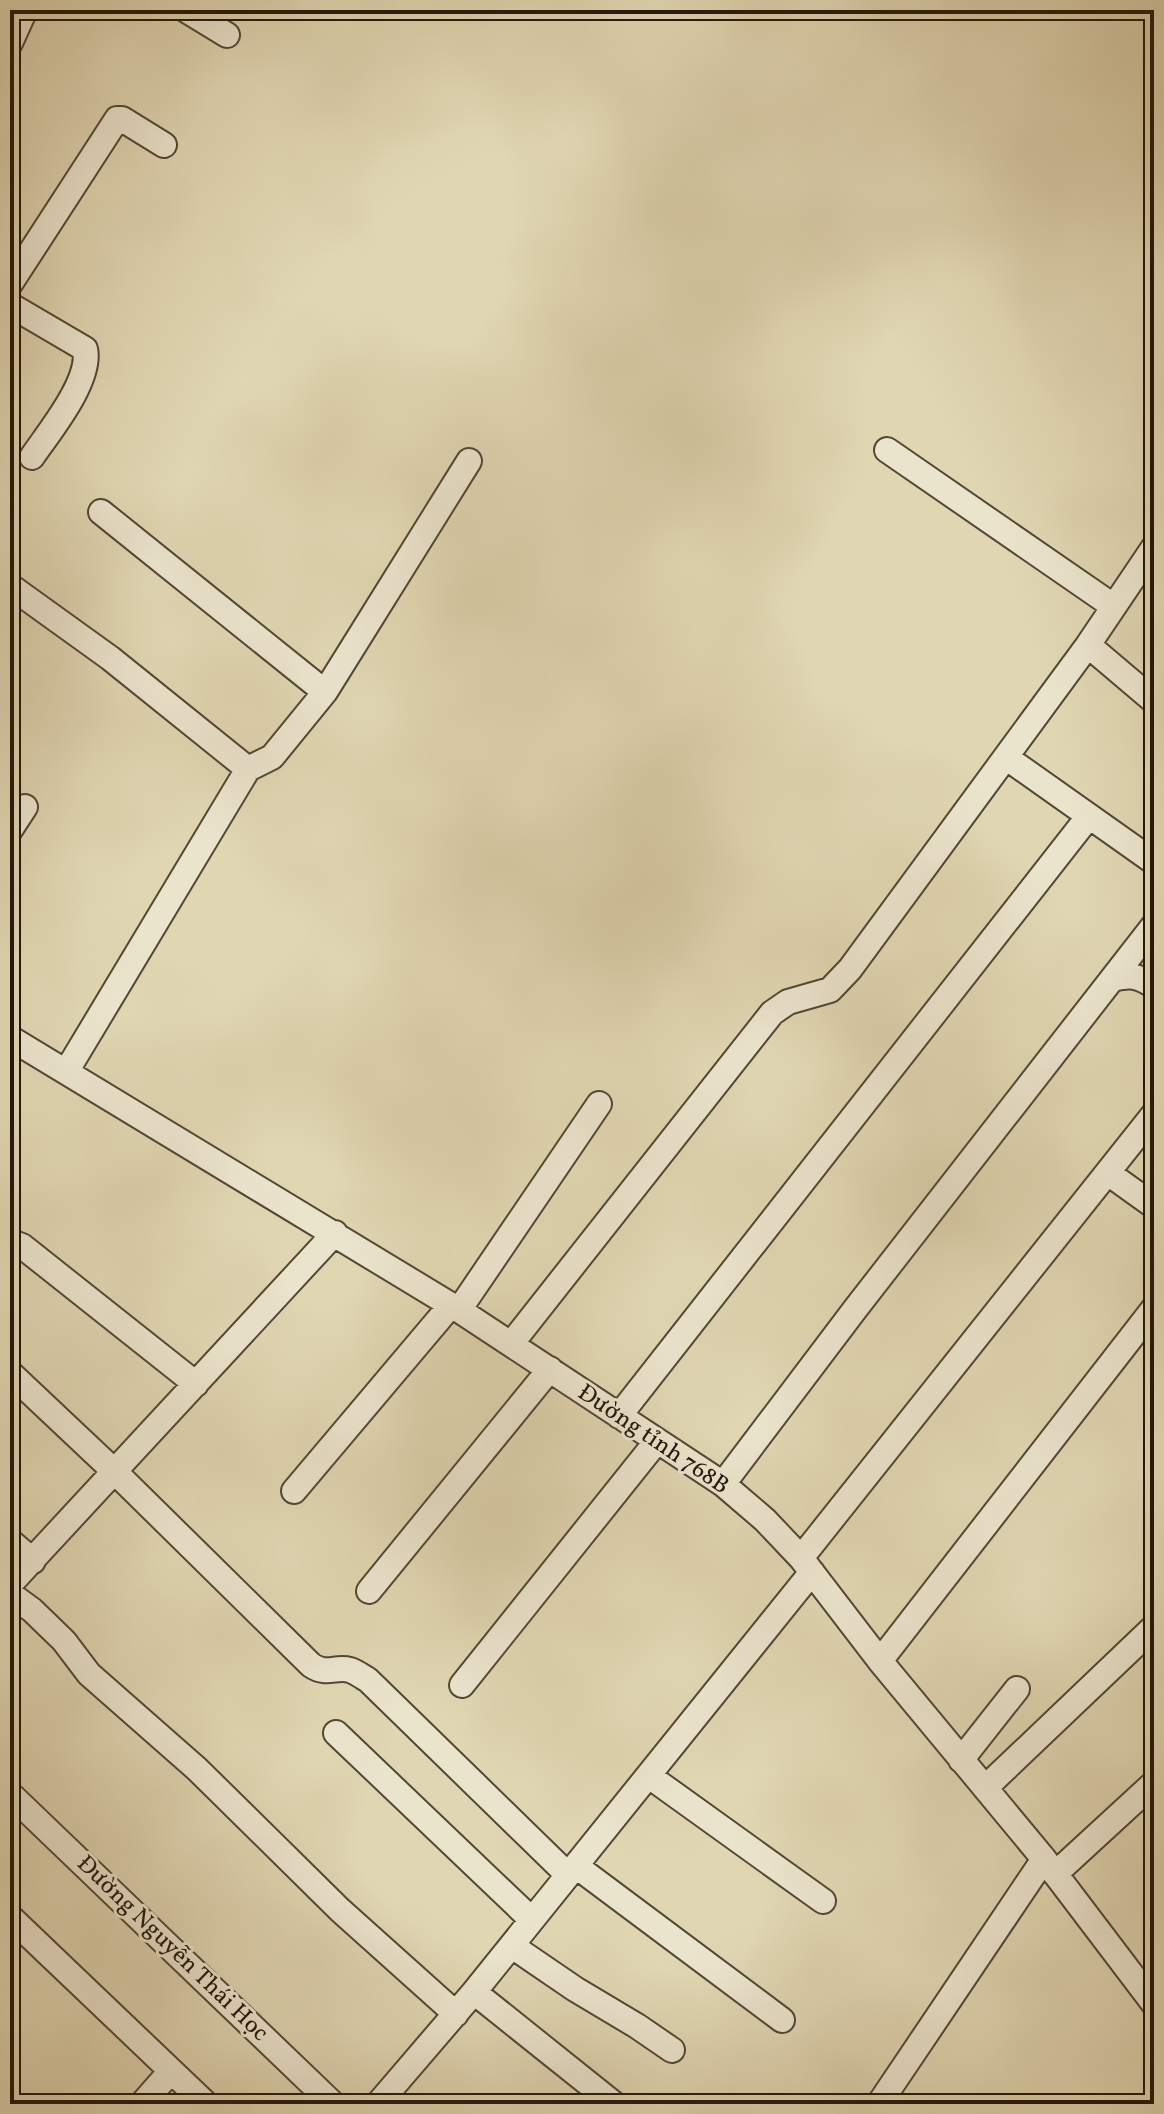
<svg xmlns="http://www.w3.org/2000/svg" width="1164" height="2114" font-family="Vollkorn,serif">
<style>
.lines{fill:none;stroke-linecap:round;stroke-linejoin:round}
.minor-casing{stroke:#524734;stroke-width:28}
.minor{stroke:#ebe4cd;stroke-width:24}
.labels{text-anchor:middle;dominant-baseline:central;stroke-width:6;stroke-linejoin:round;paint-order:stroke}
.street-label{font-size:24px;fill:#23170a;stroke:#ebe4cd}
</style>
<rect width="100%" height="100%" fill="#e0d6b2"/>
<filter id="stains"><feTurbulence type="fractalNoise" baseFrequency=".0025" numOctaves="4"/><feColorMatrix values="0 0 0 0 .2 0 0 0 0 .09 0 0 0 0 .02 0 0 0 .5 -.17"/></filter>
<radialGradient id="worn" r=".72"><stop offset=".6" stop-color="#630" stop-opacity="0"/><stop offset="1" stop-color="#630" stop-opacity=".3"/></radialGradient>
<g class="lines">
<g class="minor-casing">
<path id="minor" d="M186,10l41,25
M10,43l15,-33
M10,284l107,-165h5l42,26
M10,305l75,44c7,31 -36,83 -53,108
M887,450l226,156
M101,512l224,180
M10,586l100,72 138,111 24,-12 53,-65 144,-231
M1088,645l66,56
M1007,758l147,104
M10,830l15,-23
M1112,979c19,-4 25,-4 42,7
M10,1038l449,272 264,174 42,36 36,38 79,103 164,198 110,145
M66,1072l182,-303
M1108,1173l46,33
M10,1246l4,-3 8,3 174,138
M459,1310l140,-206
M511,1344l261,-331 16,-11 42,-12 20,-21 238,-324 66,-98
M10,1373l105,99 196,193c16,11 24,1 39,5 6,2 13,7 18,10l200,195
M619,1416l470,-600
M723,1484l133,-176 298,-383
M294,1491l157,-186
M10,1541l23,20
M801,1558l353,-444
M10,1584l325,-351
M369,1591l181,-222
M10,1594l22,16 32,31 25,33 108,95 143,141 116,104
M880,1661l274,-353
M462,1685l195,-244
M336,1733l196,187
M961,1760l56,-71
M649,1776l174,125
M985,1788l169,-161
M10,1794l323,310
M576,1866l206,154
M1055,1874l99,-91
M10,1917l196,187
M512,1946l63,43 62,37 35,24
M474,1992l140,112
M142,2104l29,-33
M378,2104l96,-112 338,-420
M879,2104l165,-245"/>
</g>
<use href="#minor" class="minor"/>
</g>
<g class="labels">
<g class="street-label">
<text transform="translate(653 1440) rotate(34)">Đường tỉnh 768B</text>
<text transform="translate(172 1949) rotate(44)">Đường Nguyễn Thái Học</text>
</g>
</g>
<rect width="1164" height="2114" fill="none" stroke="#e0d6b2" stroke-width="40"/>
<rect x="12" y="12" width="1140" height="2090" fill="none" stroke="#23170a" stroke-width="4"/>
<rect x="20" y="20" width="1124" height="2074" fill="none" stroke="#23170a" stroke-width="2"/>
<rect width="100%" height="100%" filter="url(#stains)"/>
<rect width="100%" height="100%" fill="url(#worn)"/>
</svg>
